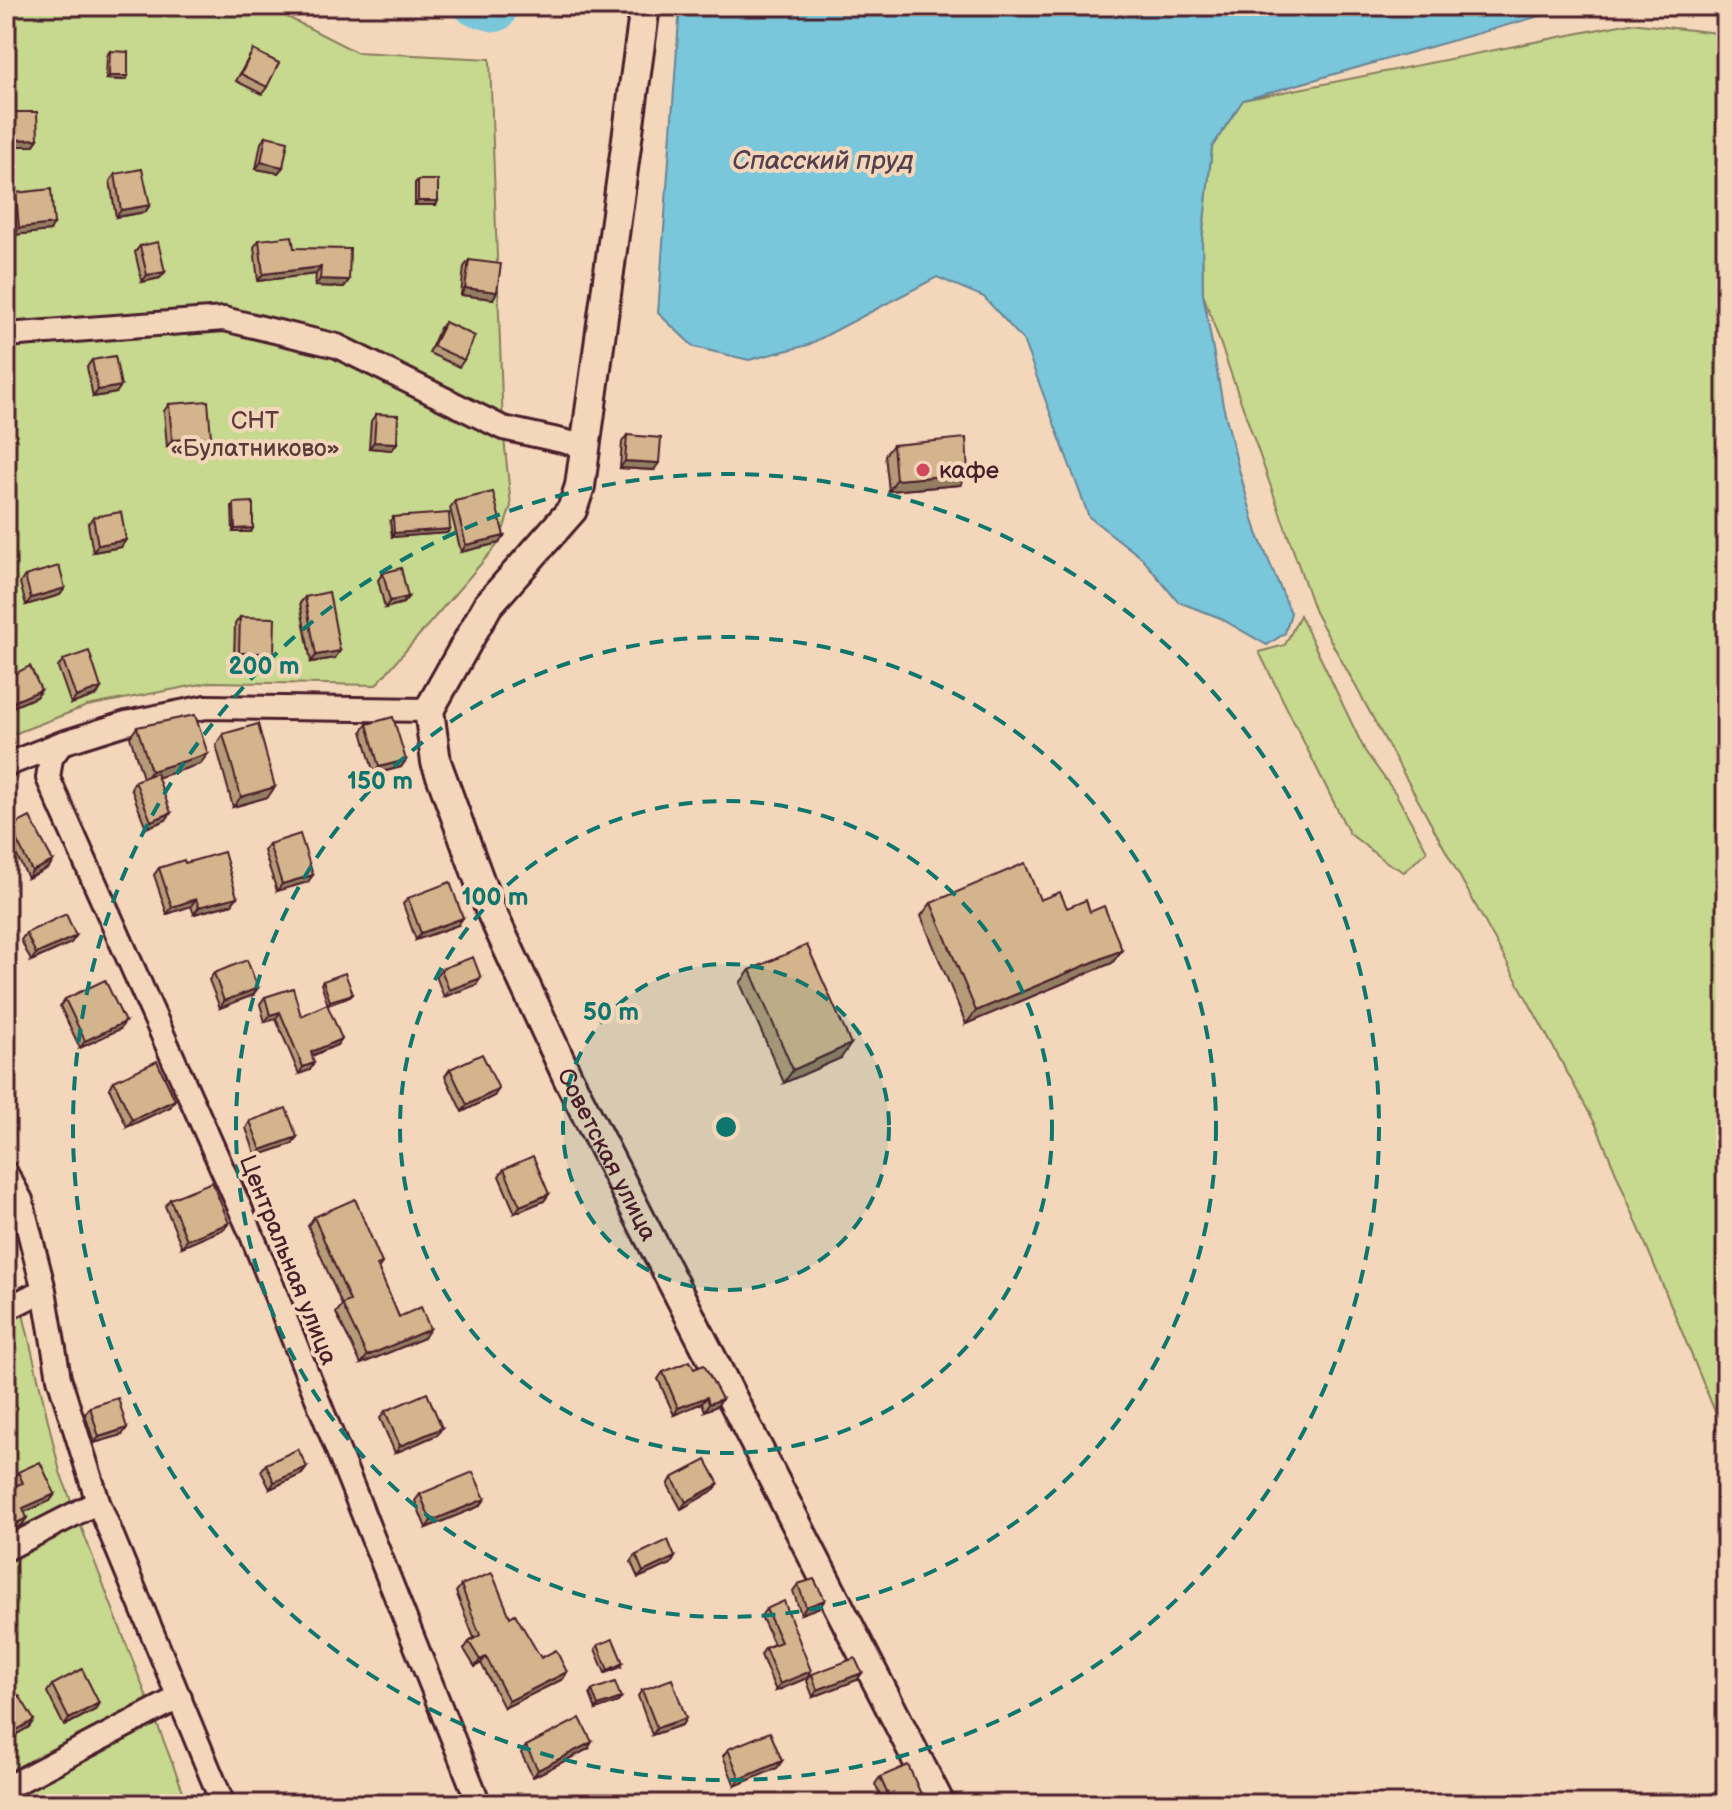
<svg xmlns="http://www.w3.org/2000/svg" width="1732" height="1810" font-family="'Balsamiq Sans',sans-serif">
<style>
.green{fill:#c6d98e;stroke:#887c5c;stroke-width:2}
.water{fill:#7ac6da;stroke:#678394;stroke-width:2}
.lines{fill:none;stroke-linecap:round;stroke-linejoin:round}
.river{stroke:#7ac6da;stroke-width:40}
.minor-casing{stroke:#4a1f2b;stroke-width:28}
.tertiary-casing{stroke:#4a1f2b;stroke-width:34}
.minor{stroke:#f4d7bb;stroke-width:22}
.tertiary{stroke:#f4d7bb;stroke-width:28}
.wall{fill:#b69b78;stroke:#4a1f2b;stroke-width:2}
.shaded-wall{fill:#947e62;stroke:#4a1f2b;stroke-width:2}
.building{fill:#d4b48c;stroke:#4a1f2b;stroke-width:2}
.ring{fill:none;stroke:#0f766e;stroke-width:4;stroke-dasharray:14 10}
.poi-dot{fill:#d1495b;stroke:#f4d7bb;stroke-width:3}
.labels{text-anchor:middle;dominant-baseline:central;stroke-width:8;stroke-linejoin:round;paint-order:stroke}
.park-label{font-size:24px;fill:#5d3b3a;stroke:#f4d7bb}
.poi-label{font-size:24px;fill:#4a1f2b;stroke:#f4d7bb;text-anchor:start}
.street-label{font-size:24px;fill:#4a1f2b;stroke:#f4d7bb}
.water-label{font-size:26px;font-style:italic;fill:#54404e;stroke:#f4d7bb}
.centre{fill:#0f766e;stroke:#f4d7bb;stroke-width:4}
.ring-label{font-size:24px;text-anchor:middle;font-weight:bold;fill:#0f766e;stroke:#f4d7bb;stroke-width:8;stroke-linejoin:round;paint-order:stroke}
</style>
<rect width="100%" height="100%" fill="#f4d7bb"/>
<filter id="ink" filterUnits="userSpaceOnUse"><feTurbulence type="fractalNoise" baseFrequency=".0125" numOctaves="2"/><feDisplacementMap in="SourceGraphic" scale="16" xChannelSelector="R" yChannelSelector="G"/><feConvolveMatrix kernelMatrix="1 2 1 2 8 2 1 2 1" color-interpolation-filters="sRGB"/></filter>
<g filter="url(#ink)">
<path class="green" d="M6,6h260l90,46 134,7 13,369 8,78 -12,37 -123,142 -164,-3 -125,24 -81,31z
M1630,23l96,11v1378l-10,2 -119,-287 -282,-515 -112,-318 -1,-53 10,-94 31,-47z
M1300,615l65,136 31,43 31,57 -23,21 -21,-12 -34,-27 -90,-181 26,-7z
M6,1241l54,231 128,332h-182z"/>
<path class="water" d="M680,6h895l-332,94 -31,47 -10,94 1,53 20,111 15,61 19,67 34,80 -6,20 -18,12 -49,-28 -40,-15 -36,-44 -53,-41 -66,-177 -39,-43 -47,-20 -129,68 -59,15 -55,-13 -36,-34z"/>
<g class="lines">
<path class="river" d="M474,6l22,6"/>
<g class="minor-casing">
<path id="minor" d="M6,335l218,-16 113,27 166,82 82,18
M62,743l-11,15 -3,20 203,455 228,571
M6,765l56,-22 64,-20 80,-16 223,3
M6,1173l15,27 23,90 15,88 39,124 125,302
M6,1309l38,-19
M6,1549l92,-47
M6,1788l174,-91"/>
</g>
<g class="tertiary-casing">
<g id="tertiary">
<path id="s1" d="M645,6l-65,480 -8,24 -84,95 -59,105 7,52 53,145 79,171 372,726"/>
</g>
</g>
<use href="#minor" class="minor"/>
<use href="#tertiary" class="tertiary"/>
</g>
<path class="wall" d="M253,50l14,37 -5,7 -26,-13z
M110,51l18,25 -3,4 -19,-1 1,-24z
M11,112l27,27 -5,7h-26l-1,-27z
M266,136l17,31 -5,6 -22,-4 5,-26z
M115,174l35,31 -5,7 -29,5 -6,-36z
M418,180l20,21 -2,4h-21v-22z
M16,193l34,38 -36,4 -3,-35z
M259,240l35,8 55,32 -5,7 -29,-1 1,-12 -58,7 -4,-34z
M140,246l25,26 -5,6 -18,4 -7,-30z
M469,260l24,39 -32,-4 3,-28z
M445,322l19,38 -5,7 -30,-14 11,-25z
M92,360l24,33 -23,4 -6,-30z
M169,404l37,40 -39,3 -3,-36z
M376,414l21,29 -5,7 -23,-2 2,-27z
M627,435l27,35 -34,-2 2,-26z
M893,445l67,40 -71,6 -4,-36z
M455,501l44,42 -38,9 -11,-44z
M234,503l19,25 -2,4h-18l-1,-26z
M93,517l28,30 -28,5 -5,-28z
M393,517l57,12 -3,4 -55,4 -2,-16z
M383,573l25,24 -5,6 -18,5 -7,-28z
M25,576l40,12 -5,7 -34,10 -6,-22z
M305,597l30,61 -24,4 -11,-59z
M240,617l30,43h-36l1,-36z
M63,660l34,35 -26,9 -13,-37z
M6,678l35,12 -5,7 -28,12 -2,-5z
M367,724l39,36 -5,7 -27,7 -12,-43z
M137,727l63,37 -43,14 9,42 -20,8 -15,-40 4,-7 8,-3 -13,-41z
M223,734l45,63 -35,10 -17,-62z
M10,827l43,34 -5,7 -20,10 -22,-43z
M269,844l39,38 -31,9 -13,-40z
M185,863l52,34 -5,7 -38,10 -3,-8 -24,8 -13,-39 5,-7z
M408,898l50,27 -42,15 -13,-36z
M1040,900l27,8 23,4 32,38 -10,13 -146,61 -45,-108 10,-13z
M26,933l50,3 -5,7 -40,18 -10,-21z
M441,969l35,16 -32,12 -8,-21z
M750,970l91,88 -57,25 -44,-100z
M214,973l39,22 -33,13 -11,-28z
M323,981l30,13 -3,3 -22,8 -7,-21z
M265,997l36,19 41,23 -5,6 -25,11 -2,14 -11,4 -23,-55 -11,3 -5,-18z
M65,999l55,30 -40,19 -20,-42z
M450,1069l44,27 -32,16 -17,-36z
M114,1081l56,26 -43,20 -18,-39z
M250,1121l42,23 -36,12 -10,-28z
M504,1169l45,25 -5,7 -29,12 -16,-37z
M170,1199l54,30 -42,18 -17,-41z
M314,1217l68,46 -4,6 21,48 25,21 -63,26 -25,-51 6,-8 -34,-79z
M694,1369l28,30 -5,7 -12,5 -3,-8 -28,12 -16,-36 5,-7z
M90,1407l32,28 -28,8 -9,-29z
M385,1411l52,24 -42,18 -15,-35z
M266,1464l41,3 -5,7 -32,15 -9,-18z
M18,1472l37,22 -5,7 -26,11 -2,13 -16,8v-44l11,-4 -4,-6z
M672,1478l42,12 -33,19 -13,-24z
M420,1494l65,5 -5,7 -54,22 -11,-27z
M636,1555l39,2 -4,7 -33,14 -7,-16z
M798,1584l22,23 -19,7 -8,-23z
M461,1585l49,32 31,41 26,14 -4,7 -59,29 -23,-45 -6,4 -11,-18 5,-7 5,-4 -18,-46z
M766,1609l41,69 -31,13 -15,-36 4,-7 9,-4 -13,-28z
M598,1645l23,22 -16,6 -10,-24z
M862,1673l-5,7 -44,17 -6,-16 5,-7z
M52,1685l43,25 -31,16 -17,-34z
M592,1690l29,8 -3,4 -22,8 -6,-16z
M642,1690l44,28 -4,7 -30,10 -14,-39z
M6,1702l28,18 -5,7 -21,12 -2,-4z
M526,1746l62,3 -55,28 -12,-24z
M728,1749l54,12 -5,7 -42,18 -12,-30z
M880,1777l41,17 -5,7 -6,3h-26l-9,-20z"/>
<path class="shaded-wall" d="M109,76h19l-3,4 -19,-1z
M38,139l-5,7h-26l4,-6z
M261,162l22,5 -5,6 -22,-4z
M418,201h20l-2,4h-21z
M150,205l-5,7 -29,5 5,-7z
M54,224l-4,7 -36,4 5,-7z
M321,267l-5,7 -58,7 5,-7z
M165,272l-5,6 -18,4 5,-7z
M320,279l29,1 -5,7 -29,-1z
M465,288l32,4 -4,7 -32,-4z
M121,386l-5,7 -23,4 5,-7z
M211,437l-5,7 -39,3 5,-7z
M374,442l23,1 -5,7 -23,-2z
M625,461l34,2 -5,7 -34,-2z
M968,474l-8,11 -71,6 7,-11z
M253,528l-2,4h-18l2,-3z
M450,529l-3,4 -55,4 2,-4z
M504,536l-5,7 -38,9 5,-7z
M126,540l-5,7 -28,5 5,-7z
M65,588l-5,7 -34,10 5,-7z
M408,597l-5,6 -18,5 5,-7z
M340,651l-5,7 -24,4 5,-7z
M239,653h35l-4,7h-36z
M101,688l-4,7 -26,9 5,-7z
M41,690l-5,7 -28,12 5,-7z
M208,754l-8,10 -56,18 7,-11z
M406,760l-5,7 -27,7 5,-7z
M275,787l-7,10 -35,10 8,-10z
M171,813l-5,7 -20,8 5,-7z
M53,861l-5,7 -20,10 4,-7z
M313,875l-5,7 -31,9 5,-7z
M237,897l-5,7 -38,10 5,-7z
M196,899l-5,7 -24,8 5,-7z
M463,918l-5,7 -42,15 5,-7z
M76,936l-5,7 -40,18 5,-7z
M1122,950l-10,13 -146,61 10,-13z
M481,978l-5,7 -32,12 5,-7z
M258,988l-5,7 -33,13 4,-7z
M353,994l-3,3 -22,8 2,-4z
M280,1012l-4,7 -11,3 5,-7z
M125,1022l-5,7 -40,19 5,-7z
M342,1039l-5,6 -31,13 5,-6z
M851,1044l-10,14 -57,25 9,-13z
M314,1063l-4,7 -11,4 4,-7z
M499,1089l-5,7 -32,16 5,-7z
M175,1100l-5,7 -43,20 5,-7z
M297,1137l-5,7 -36,12 5,-6z
M549,1194l-5,7 -29,12 5,-7z
M229,1223l-5,6 -42,18 5,-7z
M430,1329l-6,9 -63,26 6,-8z
M707,1397l-5,6 -28,12 4,-7z
M722,1399l-5,7 -12,5 4,-7z
M127,1428l-5,7 -28,8 5,-6z
M442,1428l-5,7 -42,18 5,-7z
M307,1467l-5,7 -32,15 4,-7z
M719,1484l-5,6 -33,19 5,-7z
M55,1494l-5,7 -32,14 5,-7z
M485,1499l-5,7 -54,22 5,-7z
M27,1518l-5,7 -16,8v-5z
M675,1557l-4,7 -33,14 5,-6z
M825,1600l-5,7 -19,7 5,-7z
M486,1657l-5,6 -6,4 5,-7z
M623,1663l-2,4 -16,6 3,-3z
M811,1671l-4,7 -31,13 4,-7z
M567,1672l-4,7 -59,29 5,-7z
M862,1673l-5,7 -44,17 4,-7z
M621,1698l-3,4 -22,8 2,-4z
M99,1703l-4,7 -31,16 5,-7z
M686,1718l-4,7 -30,10 5,-7z
M34,1720l-5,7 -21,12 5,-7z
M592,1742l-4,7 -55,28 5,-7z
M782,1761l-5,7 -42,18 5,-7z
M921,1794l-5,7 -6,3h-12z"/>
<path class="building" d="M253,50l26,13 -12,24 -26,-13z
M110,51l18,1v24h-19z
M11,112h26l1,27 -27,1z
M266,136l22,5 -5,26 -22,-5z
M142,169l8,36 -29,5 -6,-36z
M418,180h20v21h-20z
M51,189l3,35 -35,4 -3,-35z
M292,236l2,12 56,1 -1,31 -29,-1 1,-12 -58,7 -4,-34z
M158,242l7,30 -18,3 -7,-29z
M469,260l32,4 -4,28 -32,-4z
M445,322l30,14 -11,24 -31,-14z
M115,356l6,30 -23,4 -6,-30z
M208,401l3,36 -39,3 -3,-36z
M376,414l22,1 -1,28 -23,-1z
M627,435l34,3 -2,25 -34,-2z
M966,438l2,36 -72,6 -3,-35z
M493,492l11,44 -38,9 -11,-44z
M253,502v26l-18,1 -1,-26z
M121,512l5,28 -28,5 -5,-28z
M449,513l1,16 -56,4 -1,-16z
M59,566l6,22 -34,10 -6,-22z
M401,568l7,29 -18,4 -7,-28z
M329,592l11,59 -24,4 -11,-58z
M240,617l35,1 -1,35h-35z
M89,651l12,37 -25,9 -13,-37z
M30,666l11,24 -28,12 -7,-16v-8z
M195,715l13,39 -57,17 -14,-44z
M393,717l13,43 -27,7 -12,-43z
M258,724l17,63 -34,10 -18,-63z
M156,773l15,40 -20,8 -16,-40z
M30,817l23,44 -21,10 -22,-44z
M300,834l13,41 -31,9 -13,-40z
M224,852l13,45 -38,10 -3,-8 -24,8 -13,-39 25,-8 1,3z
M1025,863l15,37 20,-8 7,16 19,-8 4,12 14,-6 18,44 -146,61 -45,-108z
M450,882l13,36 -42,15 -13,-35z
M66,914l10,22 -40,18 -10,-21z
M807,945l44,99 -58,26 -43,-100z
M473,957l8,21 -32,12 -8,-21z
M247,960l11,28 -34,13 -10,-28z
M345,973l8,21 -23,7 -7,-20z
M105,980l20,42 -40,19 -20,-42z
M293,988l8,28 26,-12 15,35 -31,13 3,11 -11,4 -23,-55 -10,3 -5,-18z
M482,1054l17,35 -32,16 -17,-36z
M157,1061l18,39 -43,20 -18,-39z
M286,1108l11,29 -36,13 -11,-29z
M533,1156l16,38 -29,12 -16,-37z
M212,1182l17,41 -42,17 -17,-41z
M355,1199l27,64 -5,2 22,52 22,-10 9,22 -63,27 -25,-52 8,-3 -36,-84z
M690,1361l4,8 10,-4 18,34 -13,5 -2,-7 -29,11 -15,-36z
M427,1393l15,35 -42,18 -15,-35z
M118,1398l9,30 -28,9 -9,-30z
M298,1449l9,18 -33,15 -8,-18z
M706,1460l13,24 -33,18 -14,-24z
M40,1462l15,32 -32,14 4,10 -21,10v-39l17,-6 -5,-11z
M473,1472l12,27 -54,22 -11,-27z
M668,1540l7,17 -32,15 -7,-17z
M492,1573l18,44 5,-3 26,44 15,-8 11,22 -58,29 -23,-44 -6,3 -11,-18 11,-7 -19,-50z
M814,1579l11,21 -19,7 -8,-23z
M784,1601l27,70 -31,13 -15,-36 16,-6 -15,-33z
M613,1639l10,24 -15,7 -10,-25z
M855,1658l7,15 -45,17 -5,-16z
M82,1669l17,34 -30,16 -17,-34z
M672,1679l14,39 -29,10 -15,-38z
M615,1682l6,16 -23,8 -6,-16z
M19,1695l15,25 -21,12 -7,-12v-18z
M580,1718l12,24 -54,28 -12,-24z
M770,1732l12,29 -42,18 -12,-30z
M908,1765l13,29 -23,10h-6l-12,-27z"/>
</g>
<circle cx="726" cy="1127" r="163" fill="#0f766e" fill-opacity=".12"/>
<g class="ring">
<circle cx="726" cy="1127" r="163"/>
<circle cx="726" cy="1127" r="326"/>
<circle cx="726" cy="1127" r="490"/>
<circle cx="726" cy="1127" r="653"/>
</g>
<circle class="poi-dot" cx="923" cy="470" r="8"/>
<g class="labels">
<g class="park-label">
<text x="255" y="420">СНТ<tspan x="255" dy="28">«Булатниково»</tspan></text>
</g>
<g class="poi-label">
<text x="939" y="470">кафе</text>
</g>
<g class="street-label">
<text stroke="none"><textPath href="#s1" startOffset="1238">Советская улица</textPath></text>
<text transform="translate(288 1260) rotate(68)">Центральная улица</text>
</g>
<g class="water-label">
<text x="823" y="161">Спасский пруд</text>
</g>
</g>
<circle cx="726" cy="1127" r="12" class="centre"/>
<g class="ring-label">
<text x="264" y="674">200 m</text>
<text x="380" y="789">150 m</text>
<text x="495" y="905">100 m</text>
<text x="611" y="1020">50 m</text>
</g>
<rect width="1732" height="1810" fill="none" stroke="#f4d7bb" stroke-width="32"/>
<rect x="16" y="16" width="1700" height="1778" fill="none" stroke="#4a1f2b" stroke-width="3" filter="url(#ink)"/>
</svg>
